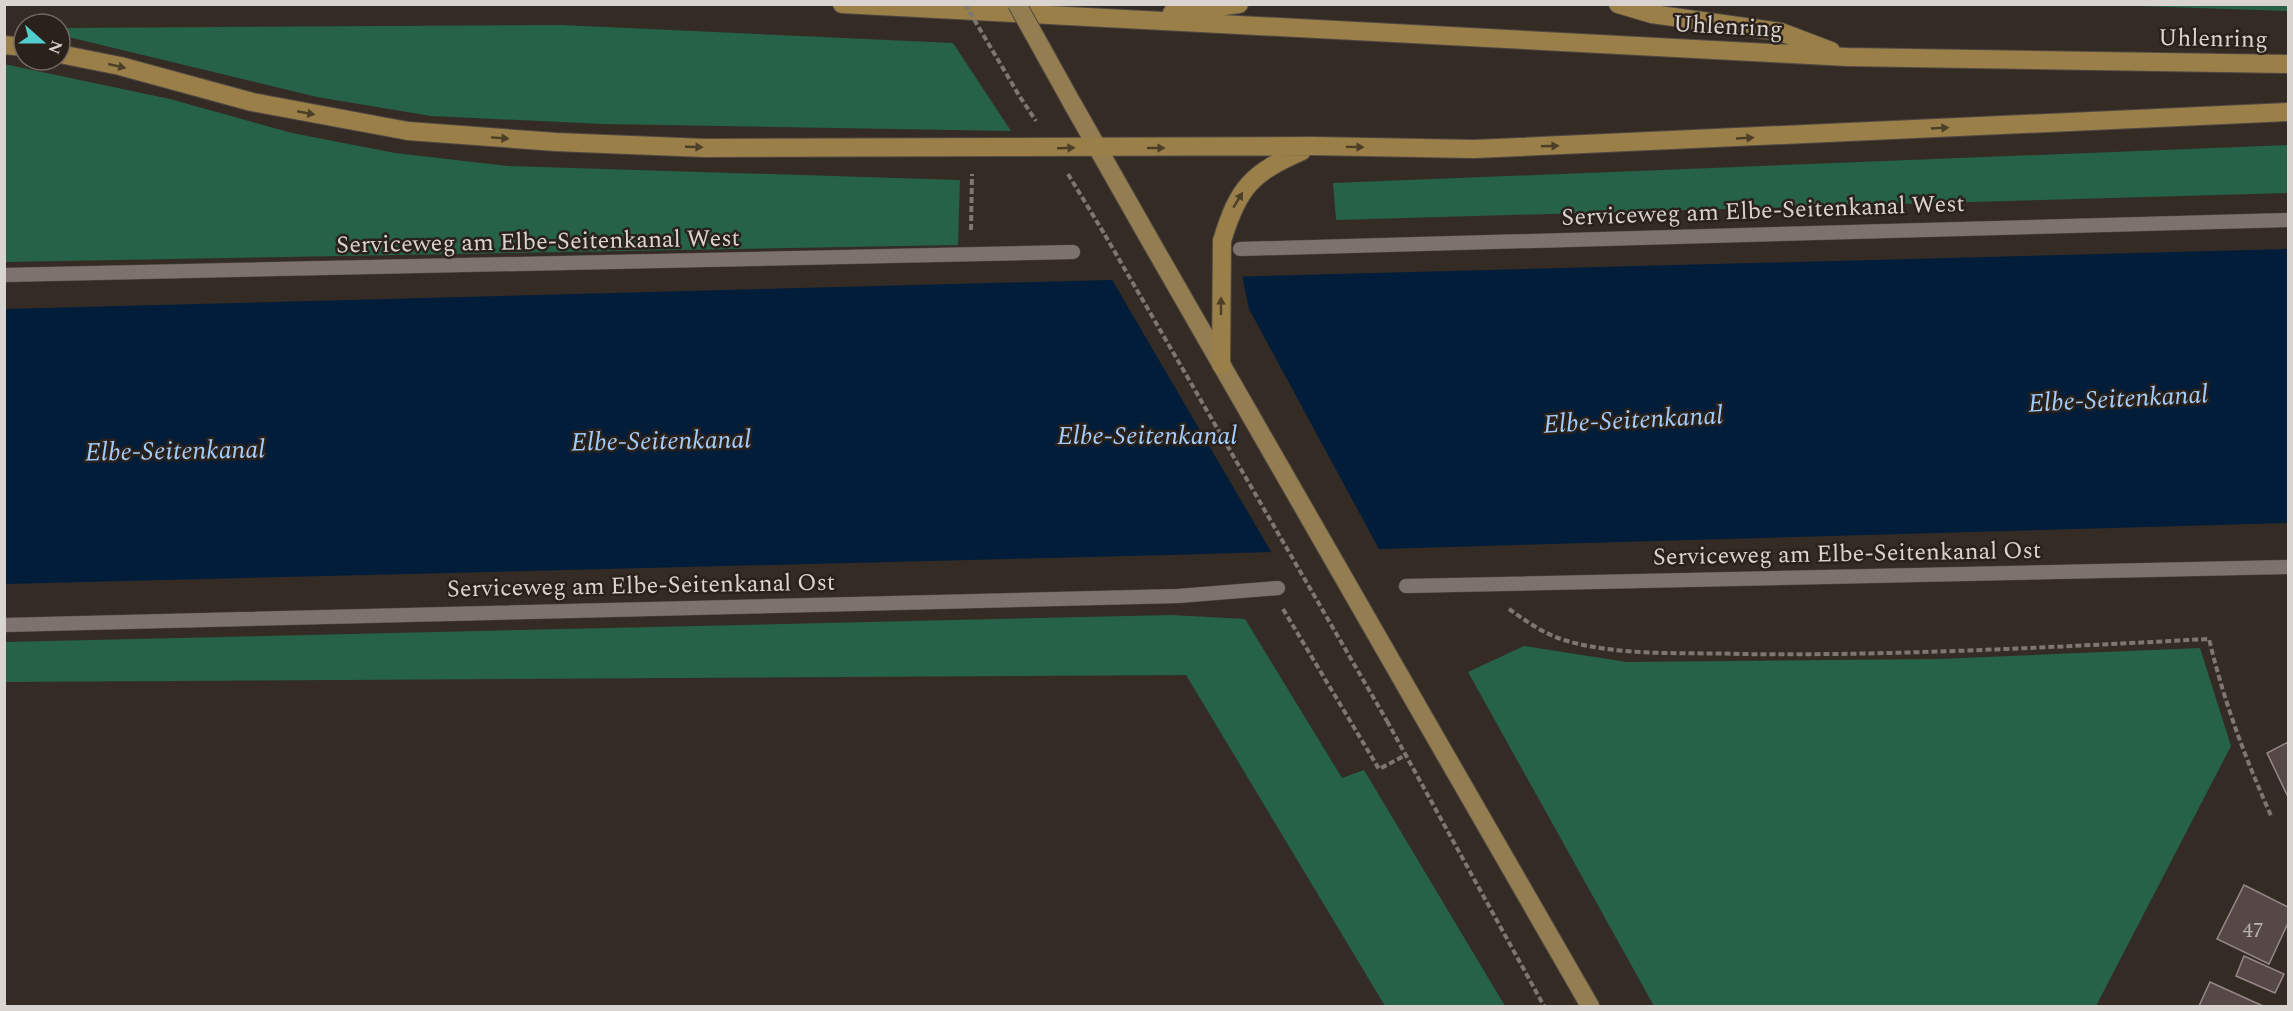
<svg xmlns="http://www.w3.org/2000/svg" width="2293" height="1011" font-family="Spectral,serif">
<style>
.green{fill:#256248}
.water{fill:#021d3a}
.pier{fill:#342b25}
.building{fill:#554847;stroke:#978887;stroke-width:1.5}
.lines{fill:none;stroke-linecap:round;stroke-linejoin:round}
.service-casing{stroke:#514944;stroke-width:15}
.primary-casing{stroke:#514944;stroke-width:20}
.trunk-casing{stroke:#514944;stroke-width:20}
.path{stroke:#7e7671;stroke-width:4;stroke-dasharray:6 3;stroke-linecap:butt}
.service{stroke:#7e736c;stroke-width:14}
.primary{stroke:#937d51;stroke-width:18}
.trunk{stroke:#9a8048;stroke-width:18}
.primary-bridge-casing{stroke:#514944;stroke-width:20;stroke-linecap:butt}
.trunk-bridge-casing{stroke:#514944;stroke-width:20;stroke-linecap:butt}
.path-bridge{stroke:#7e7671;stroke-width:4;stroke-dasharray:6 3;stroke-linecap:butt}
.primary-bridge{stroke:#937d51;stroke-width:18}
.trunk-bridge{stroke:#9a8048;stroke-width:18}
.oneway{fill:#4c3e28}
.labels{text-anchor:middle;dominant-baseline:central;stroke-width:5;stroke-linejoin:round;paint-order:stroke}
.number-label{font-size:21px;fill:#b9b1ae}
.street-label{font-size:24px;fill:#dad4d0;stroke:#2a211b}
.water-label{font-size:26px;font-style:italic;fill:#a2cdff;stroke:#2a211b}
</style>
<rect width="100%" height="100%" fill="#342b25"/>
<path class="green" d="M2288,4v7l-180,-6v-1z
M561,25l392,18 58,88 -408,-7 -172,-8 -114,-19 -253,-61 -2,-8z
M4,64l166,35 122,34 103,20 113,13 452,14 -2,65 -953,17z
M2288,145v48l-952,27 -3,-37z
M1172,615l73,4 97,159 22,-8 141,236h-120l-199,-331 -1181,7v-40z
M1524,646l103,16 312,-3 261,-11 31,98 -135,260h-442l-186,-334z"/>
<path class="water" d="M2288,249v274l-1118,32 -1165,29 -1,-275z"/>
<path class="pier" d="M1242,275l7,34 131,242 -107,4 -162,-277z"/>
<path class="building" d="M2288,742v55l-21,-44z
M2244,885l44,22v16l-19,41 -52,-25z
M2244,956l40,18 -9,19 -39,-17z
M2210,982l53,24h-64z"/>
<g class="lines">
<g class="service-casing">
<path id="service" d="M1240,249l1048,-29
M4,275l1069,-23
M1406,586l882,-19
M4,625l1174,-29 100,-8"/>
</g>
<g class="primary-casing">
<path id="primary" d="M1072,103l75,132
M1415,702l175,304"/>
</g>
<g class="trunk-casing">
<path id="trunk" d="M842,4l1005,53 441,7
M1618,4l34,10 129,18 50,19
M1172,13l67,-9
M4,45l20,2
M60,54l60,12 132,36 156,29 148,11 148,6 608,-2 162,3 814,-37
M1222,241c16,-54 30,-68 80,-90"/>
</g>
<path class="path" d="M1020,97l16,24
M1068,174l37,61
M971,230l1,-56
M1283,609l96,160 27,-14
M1509,609c17,12 35,25 55,31 57,17 118,12 176,14 157,2 313,-7 469,-15 16,66 35,116 63,179
M1387,721l157,285"/>
<use href="#service" class="service"/>
<use href="#primary" class="primary"/>
<use href="#trunk" class="trunk"/>
<g class="primary-bridge-casing">
<path id="primary-bridge" d="M1017,4l55,99
M1147,235l268,467"/>
</g>
<g class="trunk-bridge-casing">
<path id="trunk-bridge" d="M1221,365l1,-124"/>
</g>
<path class="path-bridge" d="M965,4l55,93
M1105,235l282,486"/>
<use href="#primary-bridge" class="primary-bridge"/>
<use href="#trunk-bridge" class="trunk-bridge"/>
</g>
<defs><path id="oneway-solid" d="M-6-.8H1V-3.2L6.5 0L1 3.2V.8H-6Z" transform="scale(1.5)"/></defs>
<g class="oneway">
<use href="#oneway-solid" transform="translate(117 66) rotate(13)"/>
<use href="#oneway-solid" transform="translate(306 113) rotate(11)"/>
<use href="#oneway-solid" transform="translate(1940 128) rotate(-3)"/>
<use href="#oneway-solid" transform="translate(500 138) rotate(4)"/>
<use href="#oneway-solid" transform="translate(1745 138) rotate(-3)"/>
<use href="#oneway-solid" transform="translate(1550 146) rotate(-2)"/>
<use href="#oneway-solid" transform="translate(694 147) rotate(2)"/>
<use href="#oneway-solid" transform="translate(1355 147) rotate(1)"/>
<use href="#oneway-solid" transform="translate(1066 148) rotate(-2)"/>
<use href="#oneway-solid" transform="translate(1156 148)"/>
<use href="#oneway-solid" transform="translate(1238 200) rotate(-59)"/>
<use href="#oneway-solid" transform="translate(1221 306) rotate(-90)"/>
</g>
<g class="labels">
<g class="number-label">
<text x="2253" y="931">47</text>
</g>
<g class="street-label">
<text transform="translate(1728 27) rotate(3)">Uhlenring</text>
<text transform="translate(2213 39) rotate(1)">Uhlenring</text>
<text transform="translate(1763 211) rotate(-2)">Serviceweg am Elbe-Seitenkanal West</text>
<text transform="translate(538 242) rotate(-1)">Serviceweg am Elbe-Seitenkanal West</text>
<text transform="translate(1847 554) rotate(-1)">Serviceweg am Elbe-Seitenkanal Ost</text>
<text transform="translate(641 586) rotate(-1)">Serviceweg am Elbe-Seitenkanal Ost</text>
</g>
<g class="water-label">
<text transform="translate(2118 399) rotate(-3)">Elbe-Seitenkanal</text>
<text transform="translate(1633 420) rotate(-3)">Elbe-Seitenkanal</text>
<text x="1147" y="436">Elbe-Seitenkanal</text>
<text transform="translate(661 441) rotate(-1)">Elbe-Seitenkanal</text>
<text transform="translate(175 451) rotate(-1)">Elbe-Seitenkanal</text>
</g>
</g>
<rect width="2293" height="1011" fill="none" stroke="#dad4d0" stroke-width="12"/>
<g transform="translate(42 42) rotate(111)"><circle r="28" fill="#2a211b" stroke="#706963" stroke-width="1.5"/>
<path d="M0-4.5L10 22L0 15L-10 22Z" fill="#52cdce"/>
<text y="-9" font-size="16" font-weight="bold" text-anchor="middle" fill="#dad4d0">N</text>
</g>
</svg>
